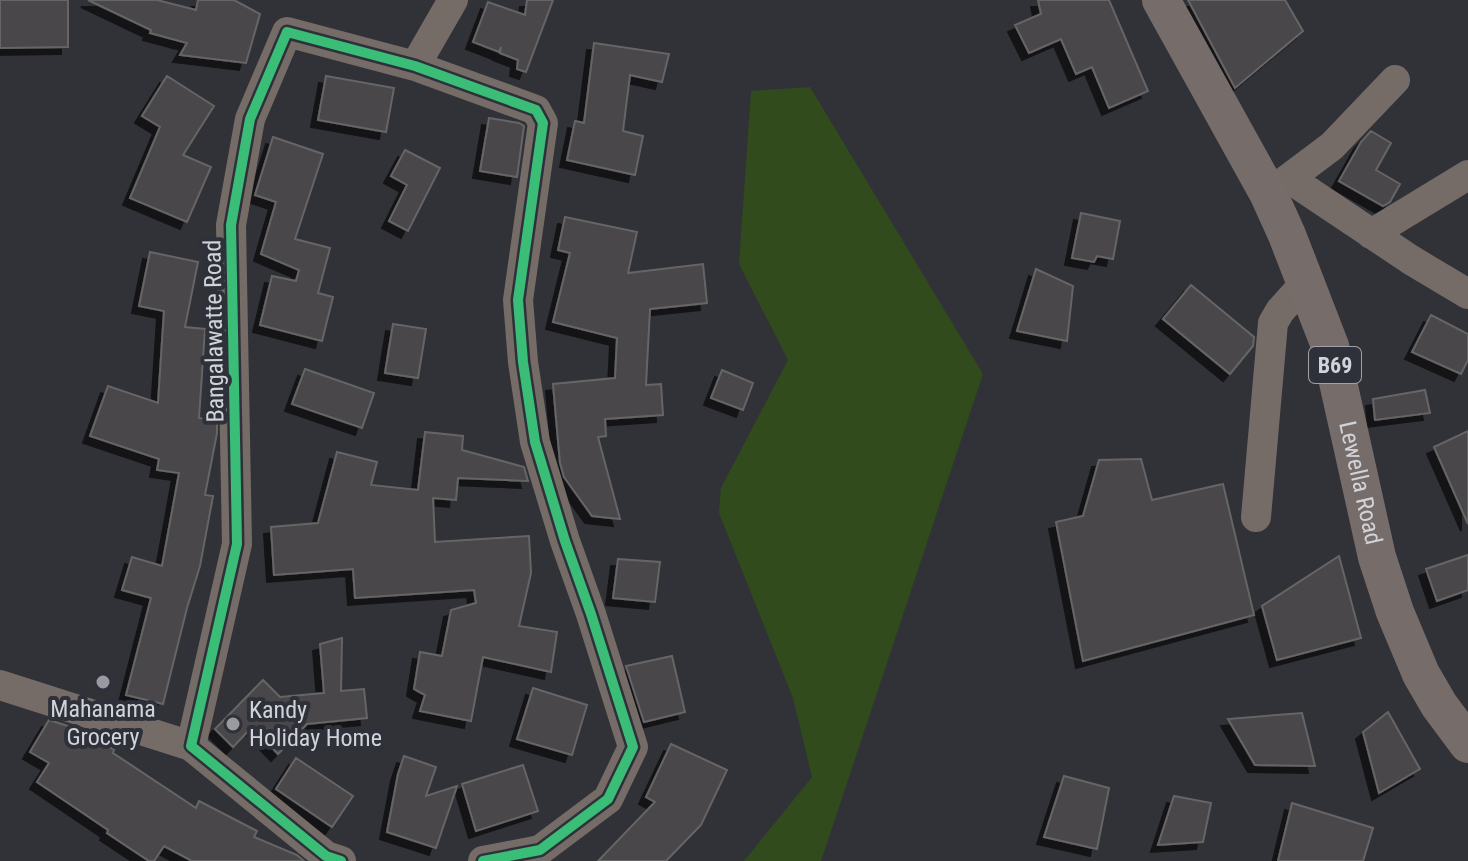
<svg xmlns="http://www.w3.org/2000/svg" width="1468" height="861" font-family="'Roboto Condensed',sans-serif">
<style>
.green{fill:#314b1d}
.building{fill:#484649;stroke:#666566;stroke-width:2;filter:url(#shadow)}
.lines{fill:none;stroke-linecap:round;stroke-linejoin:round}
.minor{stroke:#756c68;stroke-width:30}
.major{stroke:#766c69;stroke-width:38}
.cycleway-casing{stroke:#2e313a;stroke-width:15}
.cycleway{stroke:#3abd76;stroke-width:10}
.poi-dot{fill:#9a9ba0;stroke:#2e313a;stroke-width:3}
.labels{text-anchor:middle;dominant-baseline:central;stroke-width:8;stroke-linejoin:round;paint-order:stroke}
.shield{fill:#2e313a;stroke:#a1a2a9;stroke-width:2}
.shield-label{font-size:22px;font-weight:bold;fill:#d2d3d9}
.street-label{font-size:24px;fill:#d2d3d9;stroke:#2e313a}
.poi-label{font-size:24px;fill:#d2d3d9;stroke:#2e313a}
</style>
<defs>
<filter id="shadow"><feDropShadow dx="-7" dy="7" stdDeviation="0" flood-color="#0009"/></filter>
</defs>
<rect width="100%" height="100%" fill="#313237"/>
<path class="green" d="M810,87l173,287 -162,487h-77l68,-84 -19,-79 -74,-185 2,-25 67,-128 -49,-96 12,-173z"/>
<path class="building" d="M0,0h68v47l-68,1z
M88,0h69l39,10 2,-10h36l26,14 -14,49 -66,-8 7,-12 -37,-10 1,-3z
M527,0h26l-27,72 -9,-3 1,-9 -18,-7 1,-6 -2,5 -26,-10 15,-40 37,13z
M1038,0h71l39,91 -39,17 -17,-41 -16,7 -15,-35 -32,14 -14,-28 26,-11z
M1188,0h97l18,31 -68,57z
M594,43l75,11 -7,28 -32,-7 -7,56 20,5 -8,39 -68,-15 8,-39 9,2z
M167,76l47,30 -31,49 28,12 -24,55 -57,-24 30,-71 -18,-11z
M326,76l68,12 -8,44 -68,-12z
M489,118l30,5 5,3 -7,51 -37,-6z
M1371,131l20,12 -15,27 24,14 -10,18 -7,4 -44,-25 22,-39z
M273,137l50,17 -28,85 35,9 -12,45 15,4 -11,44 -62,-16 12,-49 24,5 3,-11 -38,-16 15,-52 -21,-7z
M405,150l35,18 -32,63 -19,-10 18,-36 -16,-9z
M1081,213l39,8 -7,38 -16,-3 -3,6 -22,-4z
M565,217l72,15 -9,41 75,-9 4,39 -57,6 -4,76 15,-1 2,31 -58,4 1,17 -8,1 22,82 -28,-3 -28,-39 -4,-14 -7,-79 62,-6 2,-40 -64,-16 17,-69 -12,-3z
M150,252l48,10 -13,65 20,2 -6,89 18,3v12l-12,62 8,1 -13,70 -13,42 -24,96 -37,-9 25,-97 -29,-8 10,-33 30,9 17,-93 -22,-3 2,-11 -69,-23 18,-50 50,17 6,-92 -25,-5z
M1036,269l37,17 -6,55 -50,-10z
M1191,285l63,52 -1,9 -23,28 -67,-55z
M1431,315l37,19v26l-7,14 -49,-22z
M393,324l33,5 -8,49 -33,-5z
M305,369l69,24 -12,35 -70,-24z
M722,370l31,13 -10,27 -32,-12z
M1425,390l5,23 -55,7 -2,-21z
M1468,431v93l-34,-77z
M425,432l38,4 -1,14 62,17 4,14 -70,-3 -2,22 -23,-2 2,44 94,-6 2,37 -12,53 38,6 -6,40 -68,-15 -12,64 -51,-10 5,-16 -11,-6 6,-37 22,4 9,-46 25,-7 -2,-13 -119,8 -2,-29 -79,6 -3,-48 47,-4 19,-71 40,10 -6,23 47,5z
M1141,459l11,41 71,-16 31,131 -171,46 -27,-139 27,-6 16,-56z
M1468,555v35l-31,11 -11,-32z
M1339,556l22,82 -84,22 -15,-54z
M618,559l42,3 -5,40 -42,-4z
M342,638l-1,53 23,-2 3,29 -60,6 -29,30 -26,-27 -19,20 -18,-18 48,-49 17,17 44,-4 -4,-49z
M672,656l13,56 -41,10 -18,-56z
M533,688l54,17 -15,50 -55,-16z
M1388,712l32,57 -41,24 -16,-61z
M1302,713l13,53 -60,-1 -27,-46z
M49,720l38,12 27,18 -1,3 83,55 3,-7 58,30 -3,6 43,18 7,6h-112l-28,-15 -10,15h-5l-42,-28 1,-3 -71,-48 12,-19 -19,-11z
M671,744l56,26 -26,55 -35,36h-68l57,-59 -9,-5z
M404,756l32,11 -10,29 31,-10 -21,62 -49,-16 11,-58z
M296,758l57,38 -21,31 -56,-38z
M523,765l15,46 -62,20 -14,-47z
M1064,776l45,12 -12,61 -53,-12z
M1174,796l37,7 -8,39 -45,3z
M1292,803l81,25 -10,33h-85z"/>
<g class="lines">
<path class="minor" d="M415,66l38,-66
M1290,179l121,81 57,34
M1276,188l56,-42 63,-66
M1371,234l97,-59
M1256,517l17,-194 7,-12 25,-28
M0,685l191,61
M341,861l-15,-5 -135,-110 46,-202 -6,-319 19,-106 37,-87 128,34 121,44 7,13 -25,177 5,62 12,80 30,99 26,73 42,133 -25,52 -68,51 -57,11"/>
<path class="major" id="s1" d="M1161,0l107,193 19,42 43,111 47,211 18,55 26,62 18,31 29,39"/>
<g class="cycleway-casing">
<path id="cycleway" d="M341,861l-15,-5 -135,-110 46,-202 -6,-319 19,-106 37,-87 128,34 121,44 7,13 -25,177 5,62 12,80 30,99 26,73 42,133 -25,52 -68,51 -57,11"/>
</g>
<use href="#cycleway" class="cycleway"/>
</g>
<g class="poi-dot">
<circle cx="103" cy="682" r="8"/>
<circle cx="233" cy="724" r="8"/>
</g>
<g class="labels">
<rect class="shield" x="1309" y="347" width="52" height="36" rx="6"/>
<g class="shield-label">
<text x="1335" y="365">B69</text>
</g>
<g class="street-label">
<text transform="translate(214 331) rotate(-91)">Bangalawatte Road</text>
<text stroke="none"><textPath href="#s1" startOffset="526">Lewella Road</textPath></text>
</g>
<g class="poi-label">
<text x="103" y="709">Mahanama<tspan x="103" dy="28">Grocery</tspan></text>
<text x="249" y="710" text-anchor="start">Kandy<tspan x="249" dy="28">Holiday Home</tspan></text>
</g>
</g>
</svg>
